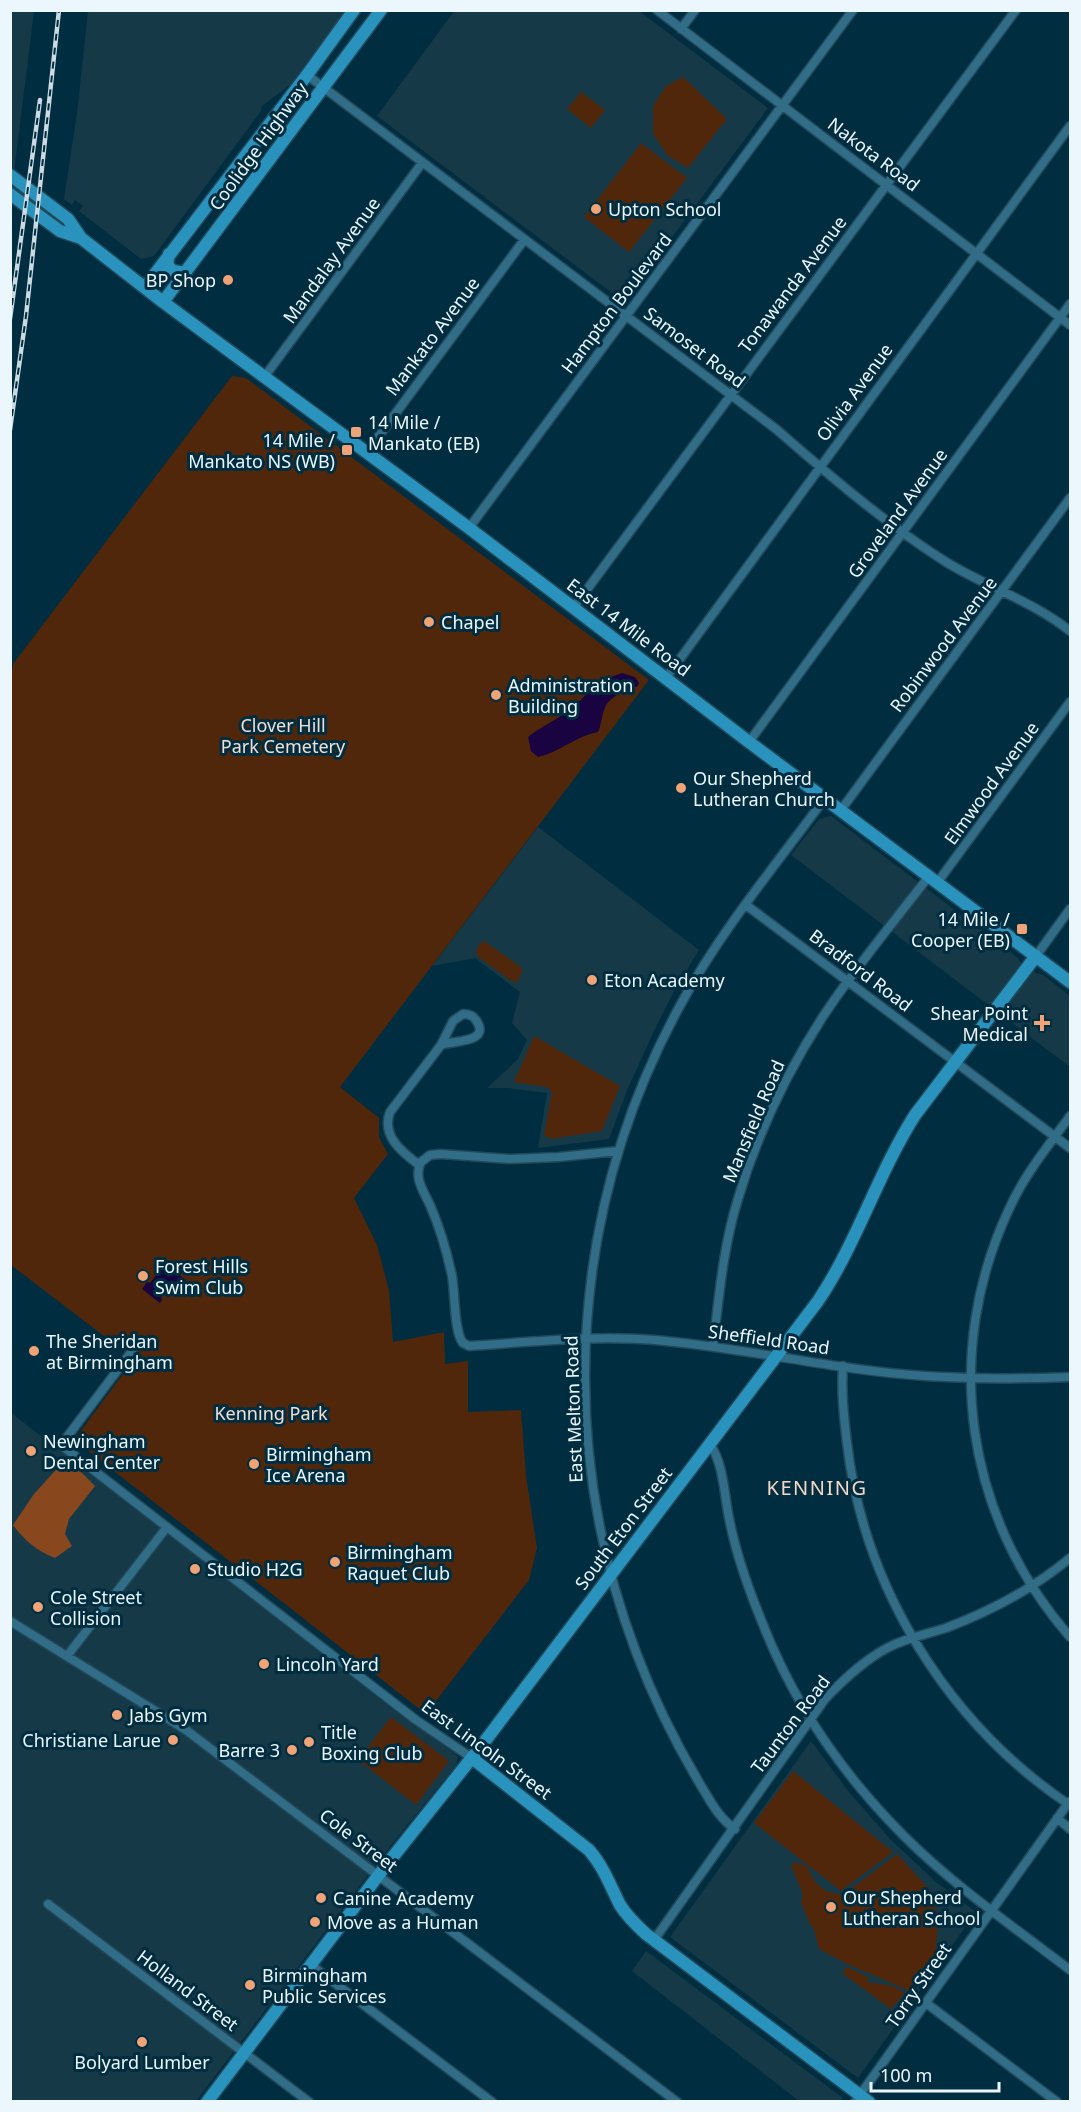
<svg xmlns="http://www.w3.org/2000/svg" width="1081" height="2112" font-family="'Noto Sans',sans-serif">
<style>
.built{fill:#163948}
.green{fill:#51270b}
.forest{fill:#89471d}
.water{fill:#190340}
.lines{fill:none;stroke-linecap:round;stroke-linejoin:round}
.street-casing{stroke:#21495a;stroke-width:11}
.secondary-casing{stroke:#21495a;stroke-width:15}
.street{stroke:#326d87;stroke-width:8}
.secondary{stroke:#2992bd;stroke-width:12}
.rail-casing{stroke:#cbdbe3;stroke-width:4.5}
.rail{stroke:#002d3f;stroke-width:2;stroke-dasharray:7;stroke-linecap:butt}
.poi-dot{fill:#efa377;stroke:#002d3f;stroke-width:2}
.labels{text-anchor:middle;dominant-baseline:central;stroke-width:6;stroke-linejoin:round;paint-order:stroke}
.street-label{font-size:18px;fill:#ecf7fd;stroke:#002d3f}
.poi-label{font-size:18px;fill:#ecf7fd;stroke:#002d3f;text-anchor:start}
.park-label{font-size:18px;fill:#f4dfd4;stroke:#002d3f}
.neighbourhood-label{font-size:20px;letter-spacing:1.5px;fill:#f5d7c7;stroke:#002d3f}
</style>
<rect width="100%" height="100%" fill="#002d3f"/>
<path class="built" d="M455,10l184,1 129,97 -144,194 -247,-186z
M10,11h24l-20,161 -4,-2z
M88,11h259l-51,69 -34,26 -1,5 -107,145 -13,3 -62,-48 4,-5 -8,-6 -3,5 -8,-6 13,-86z
M831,816l187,142 3,5 15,10 7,2 27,21v71l-279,-212 28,-36z
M538,827l161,123 -25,41 -20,40 -26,57 -19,51 -71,9 9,-55 -39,-5h-21l31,-29 9,-19 -15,-17 8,-31 -45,-34 -43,8z
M10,1412l380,295 68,49 -1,8 -73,90 -188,247h-185z
M811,1741l38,51 41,47 46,43 40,30 -118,166 -188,-141z
M646,1951l197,147 -2,3h-42l-167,-130z"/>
<path class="green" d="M683,77l44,42 -39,49 -20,-12 -15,-22v-28l13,-20z
M581,92l24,18 -14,18 -24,-19z
M641,143l46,35 -58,74 -45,-35z
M232,376l14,2 403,302 -309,407 39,31v19l9,17 -34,44 23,47 12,45 4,52 51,-10 1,32 23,-3v51l53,-2 5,66 11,72 -8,32 -103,134 -352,-274 60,-81 -123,-94 -1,-579 3,-22z
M484,941l37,26 1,6 -5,9 -6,-1 -34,-25c-1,-7 0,-11 7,-15z
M534,1036l86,50 -18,45 -51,8 -7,-4 8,-43 -5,-5 -33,-5z
M391,1717l58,44 -33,44 -58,-45z
M793,1771l100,81 -52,39 -87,-68z
M897,1854l31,34 10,26 -2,38 -24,40 -65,-28 -28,-15 -6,-23 -2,1 -10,-25 2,-8 -12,-28 4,-4 12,4c7,17 17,29 37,28z
M847,1967l21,10v5l25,4 12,7 -14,16 -49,-36z"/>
<path class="forest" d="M64,1461l12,6 19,19 -26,33 -4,15 7,12 -17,12c-18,-7 -31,-18 -42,-33l21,-31z"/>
<path class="water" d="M622,673l13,4 4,6 -1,3c-12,5 -28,9 -33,22 -4,8 -3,16 -7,24 -24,5 -38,20 -60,25l-7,-6 -3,-14c11,-9 24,-15 36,-23 24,-17 26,-31 58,-41z
M165,1264l21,16 -10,14 -8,-6 -7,10 1,2 -2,3 -18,-14 5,-7 3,1z"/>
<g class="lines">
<g class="street-casing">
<path id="street" d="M657,10l413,315
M681,29l14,-19
M307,75l469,354c54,47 110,95 170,133 41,25 86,39 124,69
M265,376l157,-213
M367,452l157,-212
M469,528l384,-518
M574,607l442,-597
M666,678l404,-552
M749,742l321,-438
M841,810l229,-312
M937,883l133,-181
M746,905l324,243
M1036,956l34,-47
M1070,1116c-21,29 -45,58 -60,91 -69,145 -45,310 60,430
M618,1151l-59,6 -49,2 -70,-5 -10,1 -9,7c-8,15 3,30 9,43 10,23 17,47 22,71 3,16 2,57 11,67l6,3c63,-4 124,-11 186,-6 91,8 180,30 270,36 49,3 97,3 145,1
M419,1165c-17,-13 -38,-29 -29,-53l51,-67c10,-5 51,-1 35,-25 -3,-5 -8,-6 -13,-6l-10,7 -12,24
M713,1347c6,-50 10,-100 25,-148 19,-64 48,-125 84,-181 32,-49 71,-95 107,-142
M132,1351l-71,94 355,275 56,38
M843,1366c-2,26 1,52 4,77 17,145 100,279 221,361
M710,1444c14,21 14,50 19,74 7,36 19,70 33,104 31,80 81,153 142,214 50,50 110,91 166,134
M10,1621l176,109 491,372
M67,1656l100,-129
M1057,1818l13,11
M735,1829c-15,-10 -23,-25 -32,-40 -26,-43 -49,-89 -67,-137 -81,-214 -65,-449 46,-650 40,-73 94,-137 143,-204
M48,1904l261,198
M654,1940l171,-241c19,-20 39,-39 64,-52 18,-9 38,-13 57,-19 45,-17 88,-40 124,-70
M311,1965l181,137
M926,2003l131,99
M855,2102l214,-300"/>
</g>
<g class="secondary-casing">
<path id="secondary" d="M10,175l58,44 13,19 82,64 306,226 280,214 321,240
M10,194l50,37 21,7
M169,254l-2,11 6,6 13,2
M145,287l162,-212 47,-65
M163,302l218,-292
M472,1758l117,92c14,16 21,35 31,55 7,11 16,20 26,29l223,168
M207,2102l177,-234 98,-123 336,-444c39,-58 59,-126 97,-186l121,-159"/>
</g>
<use href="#street" class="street"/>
<use href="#secondary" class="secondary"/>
<g class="rail-casing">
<path id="rail" d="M10,319l30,-219
M10,430l16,-114 33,-306"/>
</g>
<use href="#rail" class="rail"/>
</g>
<g class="poi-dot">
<circle cx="596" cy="209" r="6"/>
<circle cx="228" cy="280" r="6"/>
<rect x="350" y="426" width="12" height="12" rx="3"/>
<rect x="341" y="444" width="12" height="12" rx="3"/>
<circle cx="429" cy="622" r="6"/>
<circle cx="496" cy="695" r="6"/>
<circle cx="681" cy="788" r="6"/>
<rect x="1016" y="923" width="12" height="12" rx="3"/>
<circle cx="592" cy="980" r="6"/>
<path d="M1039 1014h6v6h6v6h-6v6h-6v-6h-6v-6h6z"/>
<circle cx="143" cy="1276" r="6"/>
<circle cx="34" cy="1351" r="6"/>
<circle cx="31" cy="1451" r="6"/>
<circle cx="254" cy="1464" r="6"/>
<circle cx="335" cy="1562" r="6"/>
<circle cx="195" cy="1569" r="6"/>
<circle cx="38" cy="1607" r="6"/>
<circle cx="264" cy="1664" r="6"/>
<circle cx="117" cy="1715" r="6"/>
<circle cx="173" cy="1740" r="6"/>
<circle cx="309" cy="1742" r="6"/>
<circle cx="292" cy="1750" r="6"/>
<circle cx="321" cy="1898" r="6"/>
<circle cx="831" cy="1907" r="6"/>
<circle cx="315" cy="1922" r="6"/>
<circle cx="250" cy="1985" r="6"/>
<circle cx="142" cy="2042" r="6"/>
</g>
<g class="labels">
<g class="street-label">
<text transform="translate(258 146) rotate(-54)">Coolidge Highway</text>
<text transform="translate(874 154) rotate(37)">Nakota Road</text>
<text transform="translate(331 260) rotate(-54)">Mandalay Avenue</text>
<text transform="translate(792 284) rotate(-53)">Tonawanda Avenue</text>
<text transform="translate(616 303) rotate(-53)">Hampton Boulevard</text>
<text transform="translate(432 336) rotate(-53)">Mankato Avenue</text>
<text transform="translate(695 347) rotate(37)">Samoset Road</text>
<text transform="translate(854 392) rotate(-54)">Olivia Avenue</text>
<text transform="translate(897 513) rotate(-54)">Groveland Avenue</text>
<text transform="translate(629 627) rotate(37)">East 14 Mile Road</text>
<text transform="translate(943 644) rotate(-53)">Robinwood Avenue</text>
<text transform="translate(991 783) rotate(-54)">Elmwood Avenue</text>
<text transform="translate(861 970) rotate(37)">Bradford Road</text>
<text transform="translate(753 1121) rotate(-67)">Mansfield Road</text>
<text transform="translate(769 1339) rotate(8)">Sheffield Road</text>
<text transform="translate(573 1409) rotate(-92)">East Melton Road</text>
<text transform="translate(623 1528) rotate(-53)">South Eton Street</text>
<text transform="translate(790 1724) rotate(-53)">Taunton Road</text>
<text transform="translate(487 1749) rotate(36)">East Lincoln Street</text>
<text transform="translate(359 1840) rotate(37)">Cole Street</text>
<text transform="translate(918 1985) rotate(-55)">Torry Street</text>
<text transform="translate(188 1990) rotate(37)">Holland Street</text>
</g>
<g class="poi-label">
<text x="608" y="209">Upton School</text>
<text x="216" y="280" text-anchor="end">BP Shop</text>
<text x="368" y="422">14 Mile /<tspan x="368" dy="21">Mankato (EB)</tspan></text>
<text x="335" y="440" text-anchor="end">14 Mile /<tspan x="335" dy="21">Mankato NS (WB)</tspan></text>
<text x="441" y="622">Chapel</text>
<text x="508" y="685">Administration<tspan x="508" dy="21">Building</tspan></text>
<text x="693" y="778">Our Shepherd<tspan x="693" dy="21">Lutheran Church</tspan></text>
<text x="1010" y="919" text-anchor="end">14 Mile /<tspan x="1010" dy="21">Cooper (EB)</tspan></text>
<text x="604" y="980">Eton Academy</text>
<text x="1028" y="1013" text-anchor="end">Shear Point<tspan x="1028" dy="21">Medical</tspan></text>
<text x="155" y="1266">Forest Hills<tspan x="155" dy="21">Swim Club</tspan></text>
<text x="46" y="1341">The Sheridan<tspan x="46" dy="21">at Birmingham</tspan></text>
<text x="43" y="1441">Newingham<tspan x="43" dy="21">Dental Center</tspan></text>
<text x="266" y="1454">Birmingham<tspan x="266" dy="21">Ice Arena</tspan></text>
<text x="347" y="1552">Birmingham<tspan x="347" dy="21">Raquet Club</tspan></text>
<text x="207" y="1569">Studio H2G</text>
<text x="50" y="1597">Cole Street<tspan x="50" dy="21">Collision</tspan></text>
<text x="276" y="1664">Lincoln Yard</text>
<text x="129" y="1715">Jabs Gym</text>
<text x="321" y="1732">Title<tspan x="321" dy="21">Boxing Club</tspan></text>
<text x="161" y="1740" text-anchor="end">Christiane Larue</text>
<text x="280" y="1750" text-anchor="end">Barre 3</text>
<text x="843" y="1897">Our Shepherd<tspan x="843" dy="21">Lutheran School</tspan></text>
<text x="333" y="1898">Canine Academy</text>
<text x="327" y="1922">Move as a Human</text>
<text x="262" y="1975">Birmingham<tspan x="262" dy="21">Public Services</tspan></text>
<text x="142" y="2062" text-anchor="middle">Bolyard Lumber</text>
</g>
<g class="park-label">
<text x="283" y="725">Clover Hill<tspan x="283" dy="21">Park Cemetery</tspan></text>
<text x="271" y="1413">Kenning Park</text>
</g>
<g class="neighbourhood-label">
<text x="817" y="1487">KENNING</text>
</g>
</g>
<rect width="1081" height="2112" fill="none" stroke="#ecf7fd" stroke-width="24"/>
<path d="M871 2082v9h128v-9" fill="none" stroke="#ecf7fd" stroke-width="3"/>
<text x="880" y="2082" font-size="18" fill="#ecf7fd" stroke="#002d3f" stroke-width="4.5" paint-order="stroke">100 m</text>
</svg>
